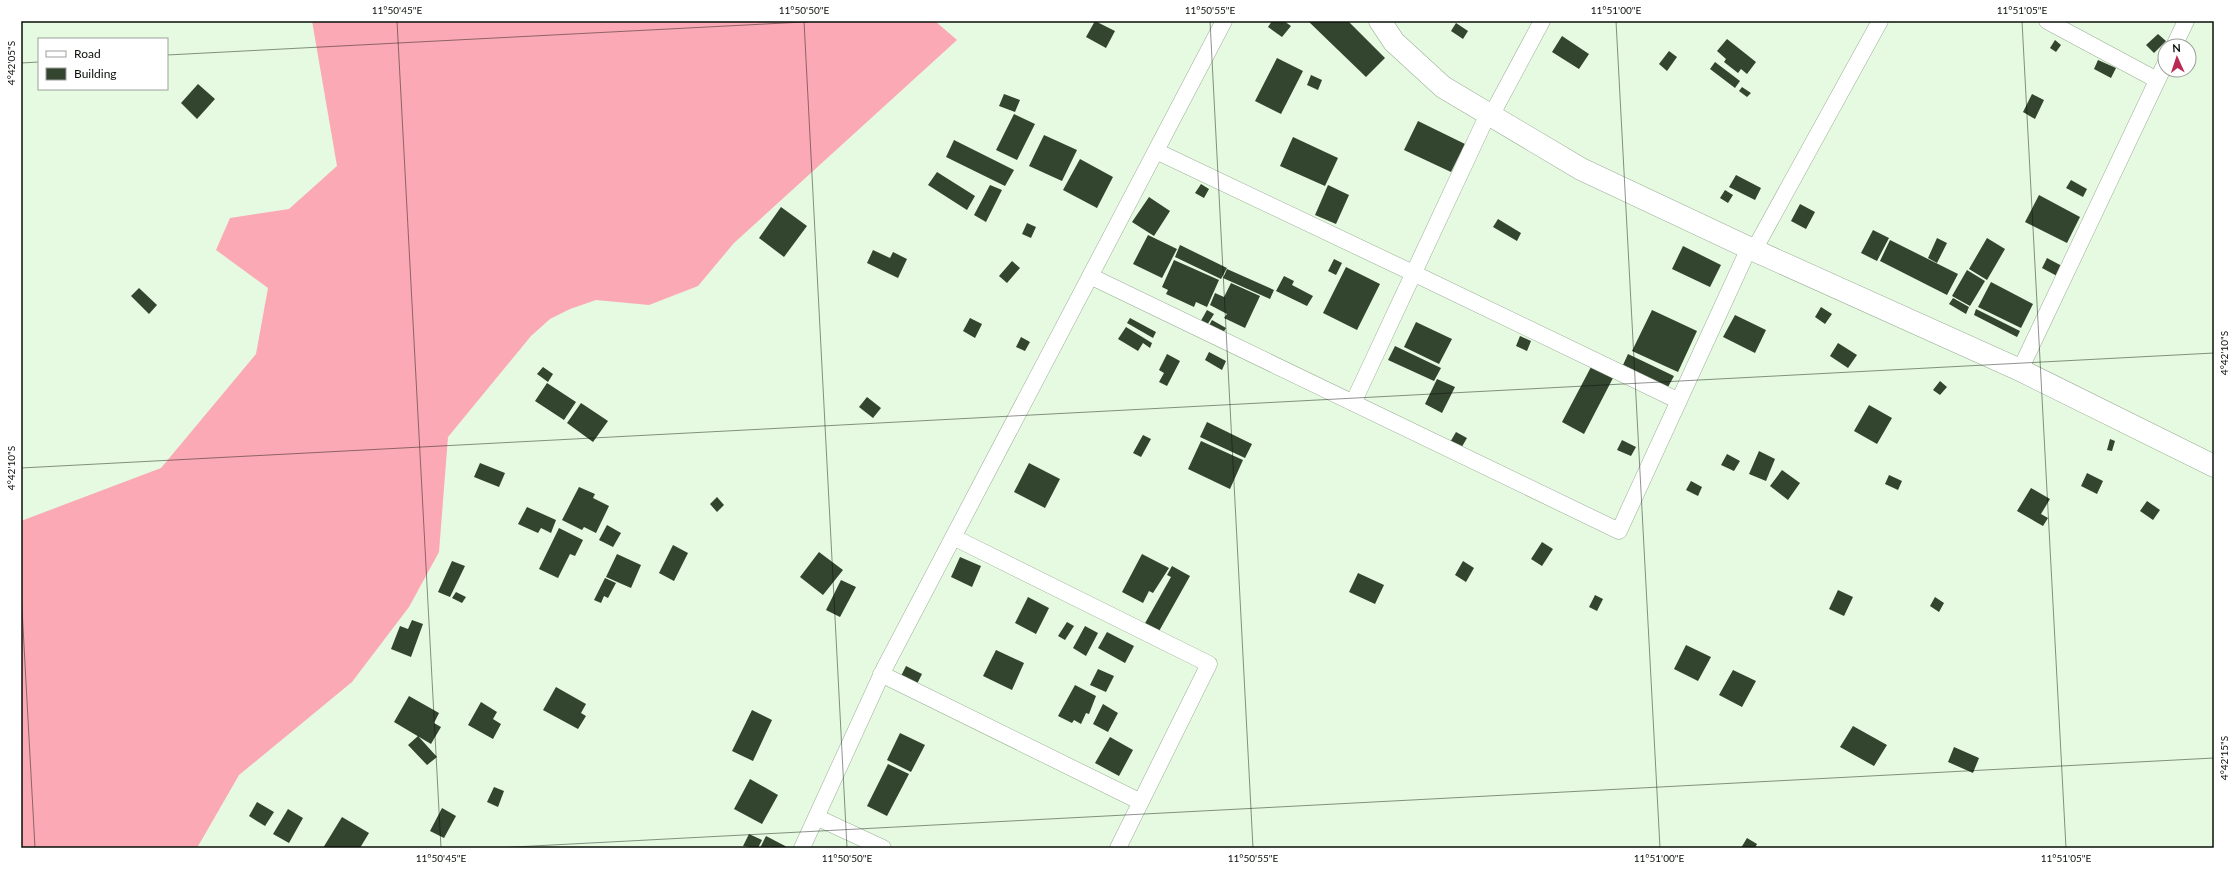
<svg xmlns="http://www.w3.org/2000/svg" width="2235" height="869" font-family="Lato,sans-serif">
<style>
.forest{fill:#fba9b5}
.building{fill:#33442f}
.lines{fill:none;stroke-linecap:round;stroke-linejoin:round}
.street-casing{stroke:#9baf97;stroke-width:17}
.highway-casing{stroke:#9baf97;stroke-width:23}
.street{stroke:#fff;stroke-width:16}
.highway{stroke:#fff;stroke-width:22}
.ticks{fill:none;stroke:#090f07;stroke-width:1;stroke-opacity:0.45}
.neatline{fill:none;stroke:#090f07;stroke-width:1.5}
.ticks-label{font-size:10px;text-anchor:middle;fill:#090f07}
</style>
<rect width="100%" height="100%" fill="#e5fae0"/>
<path class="forest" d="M312,21h623l22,19 -223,203 -36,43 -49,19 -53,-5 -26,9 -20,10 -19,17 -83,101 -9,115 -30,55 -57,75 -113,93 -42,73h-176v-327l140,-53 95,-114 12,-66 -52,-38 14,-32 59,-9 48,-43z"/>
<path class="building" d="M1095,21l20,10 -9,17 -20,-11z
M1272,21h12l7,5 -9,11 -14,-10z
M1308,21h40l37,37 -19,19z
M1456,23l12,8 -5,8 -12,-8z
M2158,34l8,7 -12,12 -8,-8z
M1562,36l27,18 -10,15 -27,-17z
M1727,39l29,23 -9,12 -6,-5 -3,4 -14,-11 2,-3 -9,-8z
M2055,40l6,5 -5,7 -6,-4z
M1669,51l8,6 -10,14 -8,-7z
M1277,58l26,13 -22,43 -26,-13z
M2098,60l18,8 -5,10 -17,-9z
M1715,62l25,19 -5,7 -25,-19z
M1311,75l11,5 -4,10 -11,-5z
M198,84l17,15 -18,20 -16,-16z
M1742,87l9,6 -4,4 -8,-6z
M1004,94l16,6 -5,12 -16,-6z
M2032,94l12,6 -9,19 -12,-7z
M1014,114l21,10 -18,36 -21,-10z
M1418,121l47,23 -14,28 -47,-22z
M1044,135l33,15 -15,31 -33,-15z
M1293,137l45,21 -13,28 -45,-20z
M954,140l60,30 -9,16 -59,-29z
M1080,159l33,18 -16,31 -34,-18z
M937,172l38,24 -8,14 -39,-25z
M1736,175l25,13 -6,12 -26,-13z
M2071,180l16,9 -4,8 -17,-9z
M1201,184l8,5 -5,9 -9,-5z
M990,185l12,5 -16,32 -12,-7z
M1328,185l21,10 -13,29 -21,-9z
M1725,190l8,5 -5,8 -8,-5z
M2039,195l41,22 -13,26 -42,-21z
M1149,197l21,14 -16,25 -22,-14z
M1800,204l15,8 -9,17 -15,-8z
M781,207l26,19 -23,31 -25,-19z
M1498,219l23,14 -4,8 -24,-14z
M1027,223l9,4 -5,11 -9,-4z
M1873,230l16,8 -12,23 -16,-8z
M1148,235l29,14 -15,29 -29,-14z
M1937,238l10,5 -10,20 -9,-5z
M1987,238l18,11 -18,31 -18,-11z
M1890,240l68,34 -11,21 -67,-34z
M1180,245l47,23 -6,11 -46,-22z
M1683,246l38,19 -11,22 -38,-18z
M873,250l17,8 3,-6 14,7 -9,19 -31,-15z
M2047,258l15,8 -5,10 -15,-8z
M1334,259l8,4 -6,12 -8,-4z
M1174,260l45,20 -12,27 -11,-5 -2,5 -28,-13 2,-4 -6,-3z
M1012,261l8,7 -13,15 -8,-7z
M1346,267l34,17 -23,46 -34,-17z
M1227,269l47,21 -4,9 -47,-21z
M1967,270l18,11 -15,25 -18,-10z
M1284,276l10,5 -2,4 21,11 -6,10 -31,-15z
M1991,282l42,22 -12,24 -43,-21z
M1231,283l29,13 -15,32 -21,-10 3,-4 -17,-9 5,-12 9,4z
M139,288l18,17 -8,9 -18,-18z
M1953,298l16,9 -3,7 -17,-10z
M1821,307l11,7 -7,10 -10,-7z
M1976,309l44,22 -3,6 -43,-22z
M1207,310l7,4 -10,16 -6,-4z
M1652,310l45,21 -19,41 -46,-21z
M1735,315l31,15 -11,23 -32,-16z
M970,318l12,6 -7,14 -12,-7z
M1130,318l26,14 -3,6 -26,-15z
M1212,320l14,8 -6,10 -14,-7z
M1416,322l36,17 -13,25 -35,-17z
M1126,327l26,16 -2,5 -7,-5 -5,8 -20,-12z
M1520,336l11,5 -4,10 -11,-5z
M1021,337l9,5 -5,9 -9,-4z
M1838,343l19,12 -9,13 -18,-12z
M1395,346l46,22 -7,13 -46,-21z
M1209,352l17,9 -4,9 -17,-10z
M1167,354l13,7 -13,25 -8,-4 5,-9 -5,-3z
M1628,354l46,22 -6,11 -45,-22z
M543,367l10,7 -5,8 -11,-8z
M1591,367l22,11 -29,56 -22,-12z
M1437,379l18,8 -13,26 -17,-9z
M1940,381l7,6 -7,8 -7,-5z
M547,383l29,19 -12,18 -29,-19z
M867,397l14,11 -8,10 -14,-11z
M581,403l27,18 -15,21 -26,-19z
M1869,405l23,13 -15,26 -23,-13z
M1207,422l45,22 -7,14 -45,-21z
M1456,432l11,6 -7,12 -11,-6z
M1143,435l8,4 -10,18 -8,-4z
M2110,439l5,2 -3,10 -5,-1z
M1622,440l14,7 -5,9 -14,-6z
M1201,441l42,19 -13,29 -42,-20z
M1759,451l16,8 -9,22 -17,-7z
M1727,454l13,7 -6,10 -13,-6z
M480,463l25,10 -6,14 -25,-10z
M1029,463l31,16 -15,29 -31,-16z
M1782,470l18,13 -12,17 -18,-14z
M2087,473l16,8 -6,13 -16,-8z
M1889,475l13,6 -4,9 -13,-6z
M1691,481l11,6 -4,9 -12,-6z
M579,487l16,7 -2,4 16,8 -13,27 -12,-6 -2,3 -20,-10z
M2031,488l19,11 -9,15 7,4 -5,8 -26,-15z
M717,497l7,8 -7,7 -7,-8z
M2147,501l13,9 -7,10 -13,-9z
M527,507l29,13 -5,13 -10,-5 -3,5 -20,-9z
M607,525l14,8 -8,14 -14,-7z
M559,528l24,12 -8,16 -5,-2 -12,24 -19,-9z
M1542,542l11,7 -11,17 -11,-7z
M673,545l15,8 -14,28 -15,-8z
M819,552l24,18 -20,25 -23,-18z
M617,554l24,11 -10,23 -25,-11z
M1142,554l27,14 -16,25 -4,-2 -6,12 -21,-11z
M960,557l21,9 -9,21 -21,-10z
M452,561l13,5 -15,31 -12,-5z
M1463,561l11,7 -8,14 -11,-7z
M1172,566l18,10 -32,57 -14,-8 27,-48 -4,-2z
M1358,573l26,12 -9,19 -26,-12z
M605,578l11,5 -8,15 -4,-2 -3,7 -7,-3z
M841,580l15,7 -16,30 -14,-7z
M1838,590l15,7 -9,19 -15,-7z
M456,592l10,5 -4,6 -10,-5z
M1595,595l8,4 -6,12 -8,-4z
M1028,597l21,11 -13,26 -21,-11z
M1935,597l9,6 -5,9 -9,-6z
M412,620l11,4 -12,33 -20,-8 9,-23 8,3z
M1067,622l7,4 -9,14 -7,-4z
M1085,626l13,7 -12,23 -13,-8z
M1107,632l27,14 -9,17 -27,-15z
M1686,645l25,12 -13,24 -24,-12z
M996,650l28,13 -12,27 -29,-14z
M906,666l16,8 -6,12 -16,-8z
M1098,669l16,7 -8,16 -16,-7z
M1733,670l23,11 -14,26 -23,-12z
M1075,685l21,11 -7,18 -3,-1 -5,11 -7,-4 -2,3 -14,-7z
M556,687l30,17 -5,9 5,3 -8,13 -35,-19z
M409,696l30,17 -5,10 7,4 -10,17 -37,-22z
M481,702l16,10 -4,7 8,5 -8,15 -25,-14z
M1103,704l15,9 -10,19 -15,-8z
M752,710l20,10 -19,41 -21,-10z
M1853,726l34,19 -13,21 -34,-19z
M900,733l25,12 -14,27 -24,-12z
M418,736l19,21 -10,8 -19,-20z
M1110,737l23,13 -14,26 -24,-13z
M1954,747l25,11 -6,15 -25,-11z
M888,764l21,10 -22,42 -20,-10z
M750,779l28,16 -16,29 -28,-15z
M494,787l10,4 -6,16 -11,-5z
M257,802l17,10 -9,14 -16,-10z
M442,808l14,8 -12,22 -14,-7z
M288,809l15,9 -14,25 -16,-9z
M342,817l27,16 -9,15h-37z
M749,834l13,6 -4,8 -15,-2z
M766,836l23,12h-29z
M1747,838l10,6 -2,4h-14z"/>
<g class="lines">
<g class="street-casing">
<path id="street" d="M2047,21l110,59
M2174,46l12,-25
M1491,116l51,-95
M1156,151l257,122 266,128
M1754,250l126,-229
M1090,276l529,255 130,-283
M2020,370l145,-306
M1353,403l135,-289
M953,537l256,127 -91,184
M881,674l260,128
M816,817l67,31
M802,848l82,-179 340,-648"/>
</g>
<g class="highway-casing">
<path id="highway" d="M1380,21l14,21 49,45 138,82 168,79 271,122 194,96"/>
</g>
<use href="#street" class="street"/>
<use href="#highway" class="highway"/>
</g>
<path class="ticks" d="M397,21l44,827M804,21l43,827M1210,21l43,827M1616,21l44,827M2022,21l44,827M167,55l656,-34M21,63l18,-1M21,468l2193,-115M21,590l14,258M495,848l1719,-90"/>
<rect width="2235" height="869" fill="none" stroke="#ffffff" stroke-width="44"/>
<rect x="38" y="38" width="130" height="52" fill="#ffffff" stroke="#9d9f9c"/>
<rect x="46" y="51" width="20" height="6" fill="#ffffff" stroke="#9d9f9c"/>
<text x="74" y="58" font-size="12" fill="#090f07">Road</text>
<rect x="46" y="68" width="20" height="12" fill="#33442f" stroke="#9d9f9c"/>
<text x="74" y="78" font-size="12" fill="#090f07">Building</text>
<g transform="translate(2177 58) rotate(357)"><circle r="19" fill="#ffffff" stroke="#9d9f9c"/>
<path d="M0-3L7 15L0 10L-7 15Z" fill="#b92953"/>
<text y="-6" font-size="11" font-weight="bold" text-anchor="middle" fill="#090f07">N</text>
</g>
<rect x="22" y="22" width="2191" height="825" class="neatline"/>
<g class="ticks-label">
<text x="397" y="14">11°50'45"E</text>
<text x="804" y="14">11°50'50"E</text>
<text x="1210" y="14">11°50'55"E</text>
<text x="1616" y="14">11°51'00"E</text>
<text x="2022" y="14">11°51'05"E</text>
<text transform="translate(11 63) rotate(-90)" y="4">4°42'05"S</text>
<text transform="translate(2224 353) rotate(-90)" y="4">4°42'10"S</text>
<text transform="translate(11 468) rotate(-90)" y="4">4°42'10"S</text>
<text transform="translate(2224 758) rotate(-90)" y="4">4°42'15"S</text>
<text x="441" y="862">11°50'45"E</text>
<text x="847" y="862">11°50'50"E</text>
<text x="1253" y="862">11°50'55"E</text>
<text x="1659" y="862">11°51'00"E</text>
<text x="2066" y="862">11°51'05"E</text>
</g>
</svg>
